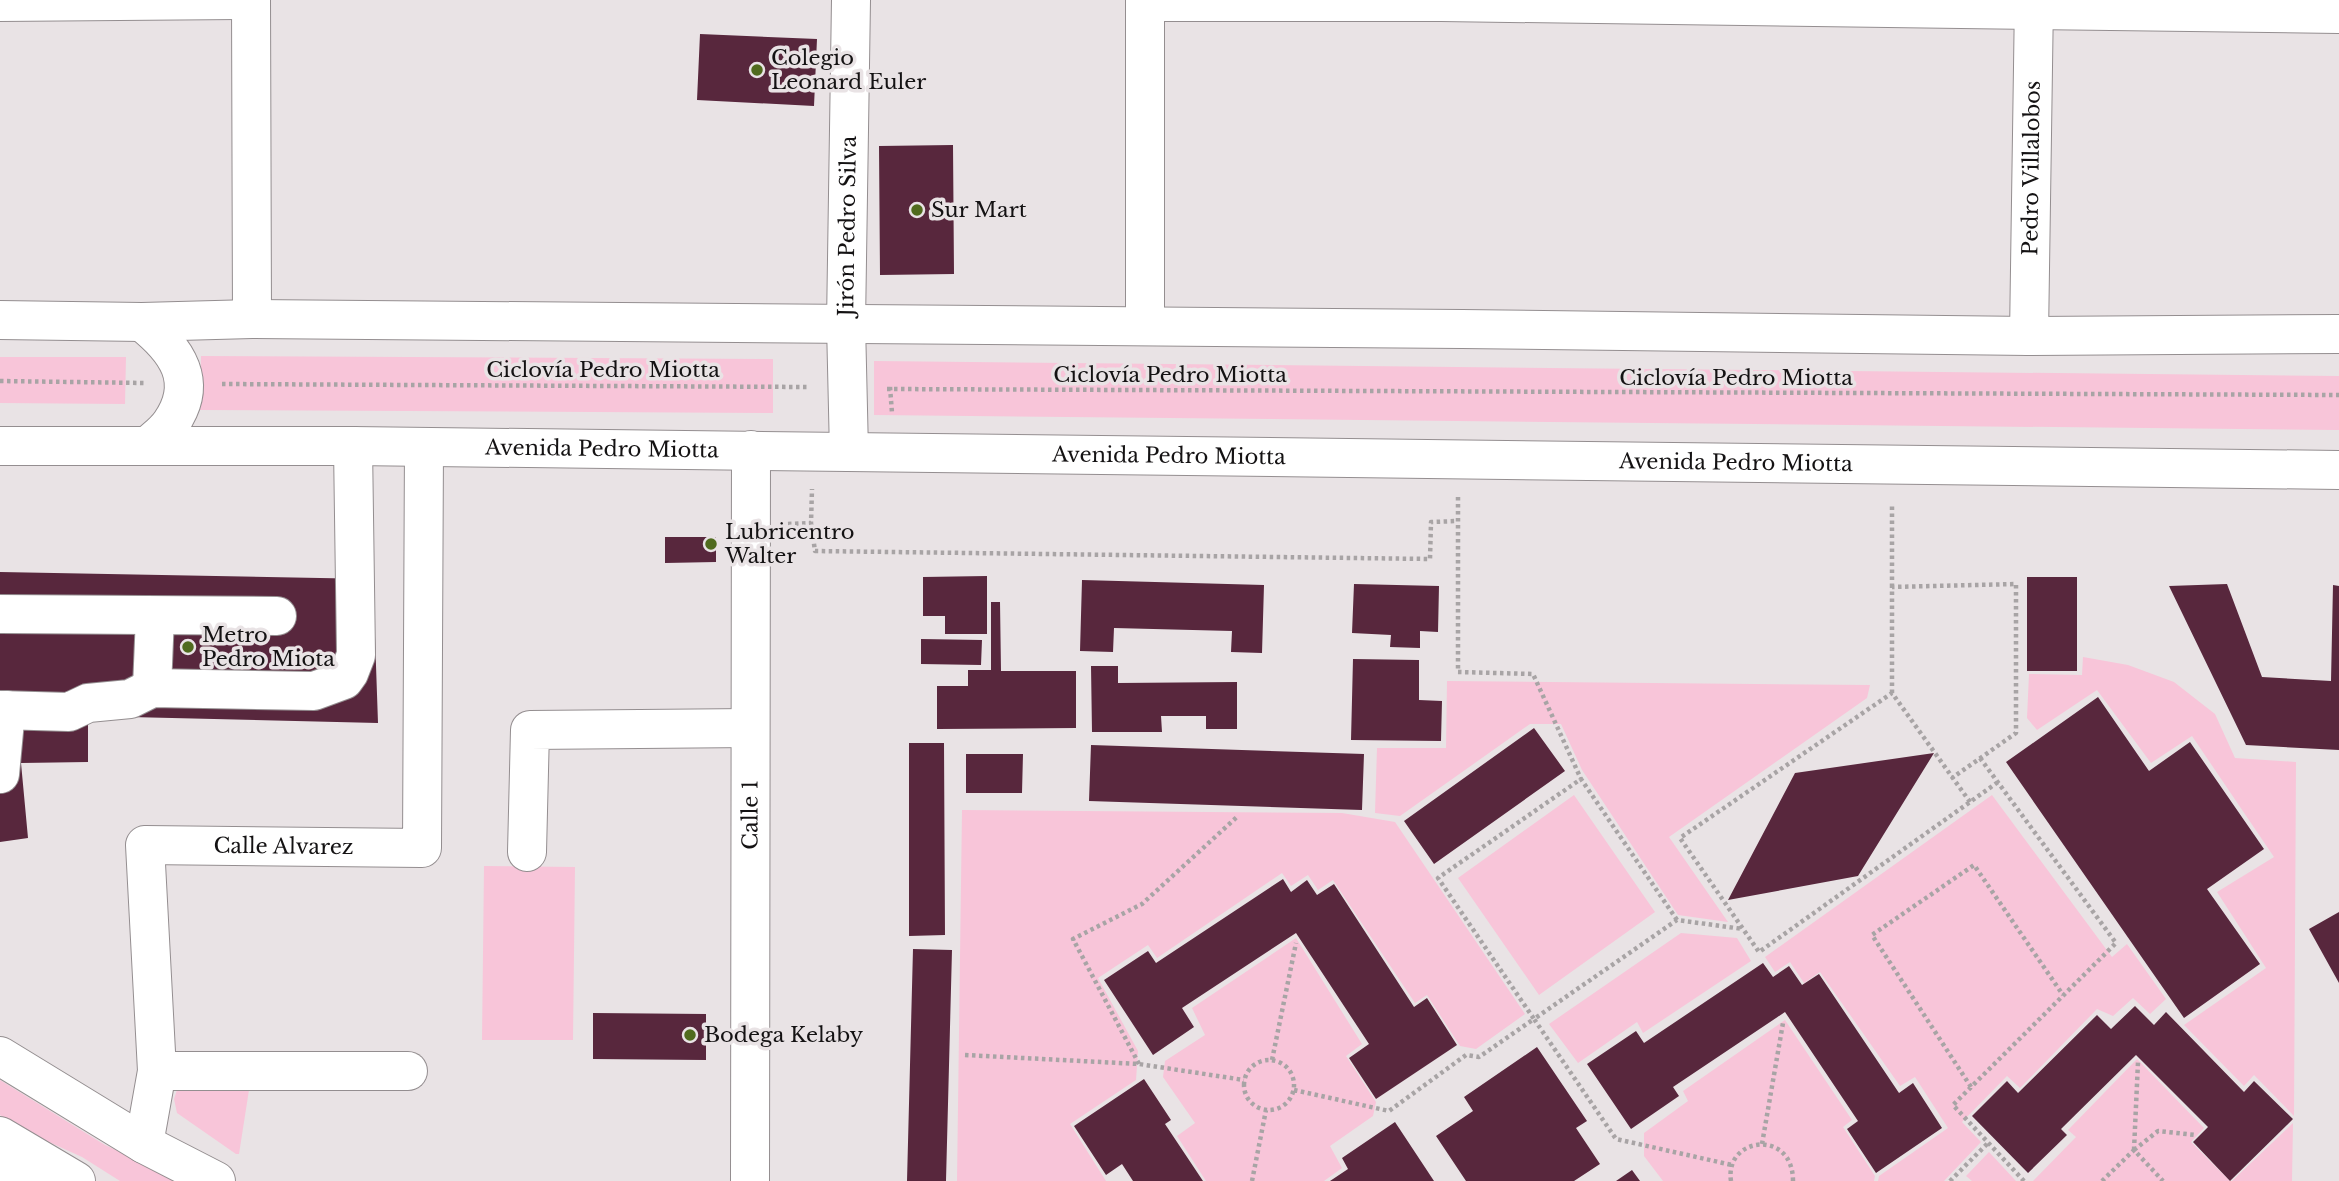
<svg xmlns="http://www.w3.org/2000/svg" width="2339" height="1181" font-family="'Libre Baskerville',serif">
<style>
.green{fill:#f8c5d9}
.building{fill:#58273d}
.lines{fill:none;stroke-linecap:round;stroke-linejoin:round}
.minor-casing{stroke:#948e90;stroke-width:40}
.major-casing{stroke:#948e90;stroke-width:40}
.path{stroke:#a8a4a5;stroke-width:4.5;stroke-dasharray:3.5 3.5;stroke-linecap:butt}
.minor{stroke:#fff;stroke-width:38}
.major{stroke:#fff;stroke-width:38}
.poi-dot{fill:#506b1e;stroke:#e9e3e5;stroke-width:2.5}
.labels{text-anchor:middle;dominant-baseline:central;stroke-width:7;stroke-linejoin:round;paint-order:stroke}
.poi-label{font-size:21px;fill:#141213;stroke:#e9e3e5;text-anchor:start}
.street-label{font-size:21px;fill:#141213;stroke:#e9e3e5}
</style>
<rect width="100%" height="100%" fill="#e9e3e5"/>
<path class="green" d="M201,356l572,3v54l-573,-3z
M0,357h126l-1,47 -125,-1z
M874,361l1465,15v54l-1465,-15z
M2083,657l45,8 46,17 41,32 20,44 61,4 -2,354 -40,-41 -10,11 -60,-61 82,-57 -49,-76 57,-35 -82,-121 -41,27 -54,-73 -60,40 -10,-12 2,-44 53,1z
M1447,681l423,4 -3,13 -198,139 59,85 -50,-7 -96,-145 -21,-46h-31l-130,92 -25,-3 2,-65h69z
M1574,795l81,117 -116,83 -81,-117z
M1992,795l120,162 15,-13 39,55 -16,15 -17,-16 -20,18 -16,-7 -77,79 -13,-12 -45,46 19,20 -37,39h-66l1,-5 69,-48 -33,-51 -15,9 -80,-114 -16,11 -14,-21 -15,10 -10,-15z
M962,810l380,3 53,9 130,192 -49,35 -16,-3 -33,-51 -12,8 -82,-123 -15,10 -10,-15 -17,11 -9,-13 -125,85 -9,-13 -50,33 40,73 -2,29 -66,44 36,57h-149z
M484,866l91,1 -2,173h-91z
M1681,933l56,5 14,23 -108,72 -6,-11 -59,41 -29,-39z
M1296,938l66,106 -16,12 30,46 -3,14 -43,30 12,22 -18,13h-118l-29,-45 18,-13 -32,-46 2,-16 40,-26 -13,-27z
M1785,1020l67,100 -9,7 32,49 -1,5h-211l-19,-25v-23l44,-32 -5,-10z
M2137,1059l67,69 -13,14 39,39h-197l43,-44 -8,-7z
M0,1080l105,65 80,36h-65l-38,-24 -64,-29 -18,-13z
M178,1087l71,3 -10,64h-3l-59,-41 -3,-14z
M2293,1123l-1,58h-60z
M1989,1152l27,29h-44l-6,-5z"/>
<path class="building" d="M700,34l117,5 -3,67 -117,-6z
M953,145l1,129 -74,1 -1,-129z
M665,537h51v25l-51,1z
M0,572l373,7 5,144 -290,-7v46l-67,1 7,75 -28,4z
M987,576v58h-42v-18h-22v-39z
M2027,577h50v94h-50z
M1082,580l182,5 -2,68 -31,-1 1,-21 -118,-3 -1,24 -33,-1z
M1354,584l85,2 -1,46 -18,-1v17l-30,-1 1,-12 -39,-2z
M2227,584l35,93 69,4 2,-96 6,1v164l-93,-5 -77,-159z
M991,602h9l1,69h75v57l-139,1v-43h31v-16h23z
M921,639l61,1 -1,25 -60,-1z
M1353,659l66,1v40l23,1 -1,40 -90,-1z
M1091,666h27v17l119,-1v47h-31v-13h-45l1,16h-70z
M2098,697l51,74 41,-29 74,107 -57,40 53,75 -76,54 -178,-256z
M1534,728l31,43 -131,93 -30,-43z
M909,743h35l1,192 -36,1z
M1091,745l273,9 -2,56 -273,-9z
M1934,753l-76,123 -130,24 67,-127z
M966,754h57l-1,39h-56z
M1283,879l8,13 16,-12 10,15 17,-11 80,123 13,-9 30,47 -81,54 -27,-41 20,-14 -73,-111 -114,75 12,19 -41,28 -49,-75 44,-29 8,12z
M2339,912v71l-30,-54z
M913,949l39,1 -6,231h-39z
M1763,963l10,14 16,-11 13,19 17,-11 80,119 14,-10 29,45 -66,45 -29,-44 11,-8 -73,-109 -112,75 6,9 -48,33 -44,-65 49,-33 8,12z
M2135,1006l19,19 12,-13 78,80 10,-11 39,38 -63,62 -37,-39 15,-15 -72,-72 -75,74 6,6 -39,38 -56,-57 35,-35 11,12 79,-78 14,14z
M593,1013l113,1v46l-113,-1z
M1537,1047l50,74 -11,7 24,36 -26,17h-108l-30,-45 37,-25 -9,-14z
M1144,1079l27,41 -6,4 38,57h-70l-11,-17 -16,11 -32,-49z
M1395,1122l39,59h-104l18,-12 -6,-11z
M1632,1170l8,11h-24z"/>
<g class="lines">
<g class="minor-casing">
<g id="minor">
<path d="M251,0l1,319"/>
<path d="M0,2l239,-2"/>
<path d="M1145,2h296l898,12"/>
<path d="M1145,326v-326"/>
<path id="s1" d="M2029,336l5,-336"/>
<path id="s2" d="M849,452l-3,-128 5,-324"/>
<path d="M0,614l277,2"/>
<path d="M152,688l3,-72"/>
<path d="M0,710l69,2 19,-9 42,-4 22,-11 162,3 30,-11 5,-7 7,-18 -3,-209"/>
<path d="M0,774l6,-64"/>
<path d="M527,852l3,-122 220,-2"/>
<path d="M157,1071h251"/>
<path d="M0,1136l76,45"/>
<path id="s3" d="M144,1144l13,-73 -12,-226 277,3 2,-401"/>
<path id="s4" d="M750,1181l1,-731"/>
</g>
</g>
<g class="major-casing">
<g id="major">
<path d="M0,320l142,2 110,-3 1210,10 567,7 310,-2"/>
<path d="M142,322c34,27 58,59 29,101 -6,9 -16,16 -23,23"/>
<path id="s5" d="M0,446h353l1986,24"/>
<path d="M0,1056l144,88 72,37"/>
<path d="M0,1158l24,23"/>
</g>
</g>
<path class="path" d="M0,381l144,2
M222,384l587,3
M890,387l2,26
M887,389l1452,6
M1458,497v175l75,2 48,105
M811,523l4,28 615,8 1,-37 26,-1
M788,524l23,-1 1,-34
M1892,587v-83
M1892,693v-106l124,-3v149l-64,45
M1980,758l136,185 -163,162 71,76
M1970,802l-78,-109 -212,145 79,114 211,-150 28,-20
M1677,920l-96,-141 -143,99 96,141 143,-99 66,9
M965,1055l174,9 105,16
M1244 1085a25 25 0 1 1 50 0a25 25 0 1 1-50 0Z
M1272,1060l24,-117
M1139,1064l-66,-125 69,-35 96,-88
M1971,1087l-99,-152 102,-70 89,130
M1294,1090l95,21 77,-56 13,2 55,-38 82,120 116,26
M1762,1144l21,-121
M2134,1150l4,-88
M2134,1150l24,-19 37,4
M1252,1181l14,-71
M1731,1181c-7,-44 62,-53 62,0
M1950,1181l38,-38
M2102,1181l32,-31 29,31"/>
<use href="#minor" class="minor"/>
<use href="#major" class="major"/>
</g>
<g class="poi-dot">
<circle cx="757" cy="70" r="7"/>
<circle cx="917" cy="210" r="7"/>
<circle cx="711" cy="544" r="7"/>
<circle cx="188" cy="647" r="7"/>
<circle cx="690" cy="1035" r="7"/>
</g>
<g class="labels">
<g class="poi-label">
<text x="771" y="58">Colegio<tspan x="771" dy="24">Leonard Euler</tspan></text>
<text x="931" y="210">Sur Mart</text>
<text x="725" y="532">Lubricentro<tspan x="725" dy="24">Walter</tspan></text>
<text x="202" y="635">Metro<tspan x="202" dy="24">Pedro Miota</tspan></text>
<text x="704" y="1035">Bodega Kelaby</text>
</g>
<g class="street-label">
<text stroke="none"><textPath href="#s1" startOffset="168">Pedro Villalobos</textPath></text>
<text stroke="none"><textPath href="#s2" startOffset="226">Jirón Pedro Silva</textPath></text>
<text x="603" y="370">Ciclovía Pedro Miotta</text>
<text x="1170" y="375">Ciclovía Pedro Miotta</text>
<text x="1736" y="378">Ciclovía Pedro Miotta</text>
<text stroke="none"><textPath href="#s5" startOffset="602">Avenida Pedro Miotta</textPath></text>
<text stroke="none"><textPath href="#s5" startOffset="1169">Avenida Pedro Miotta</textPath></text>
<text stroke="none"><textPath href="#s5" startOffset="1736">Avenida Pedro Miotta</textPath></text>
<text stroke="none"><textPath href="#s4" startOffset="366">Calle 1</textPath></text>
<text stroke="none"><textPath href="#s3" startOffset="439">Calle Alvarez</textPath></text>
</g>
</g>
</svg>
